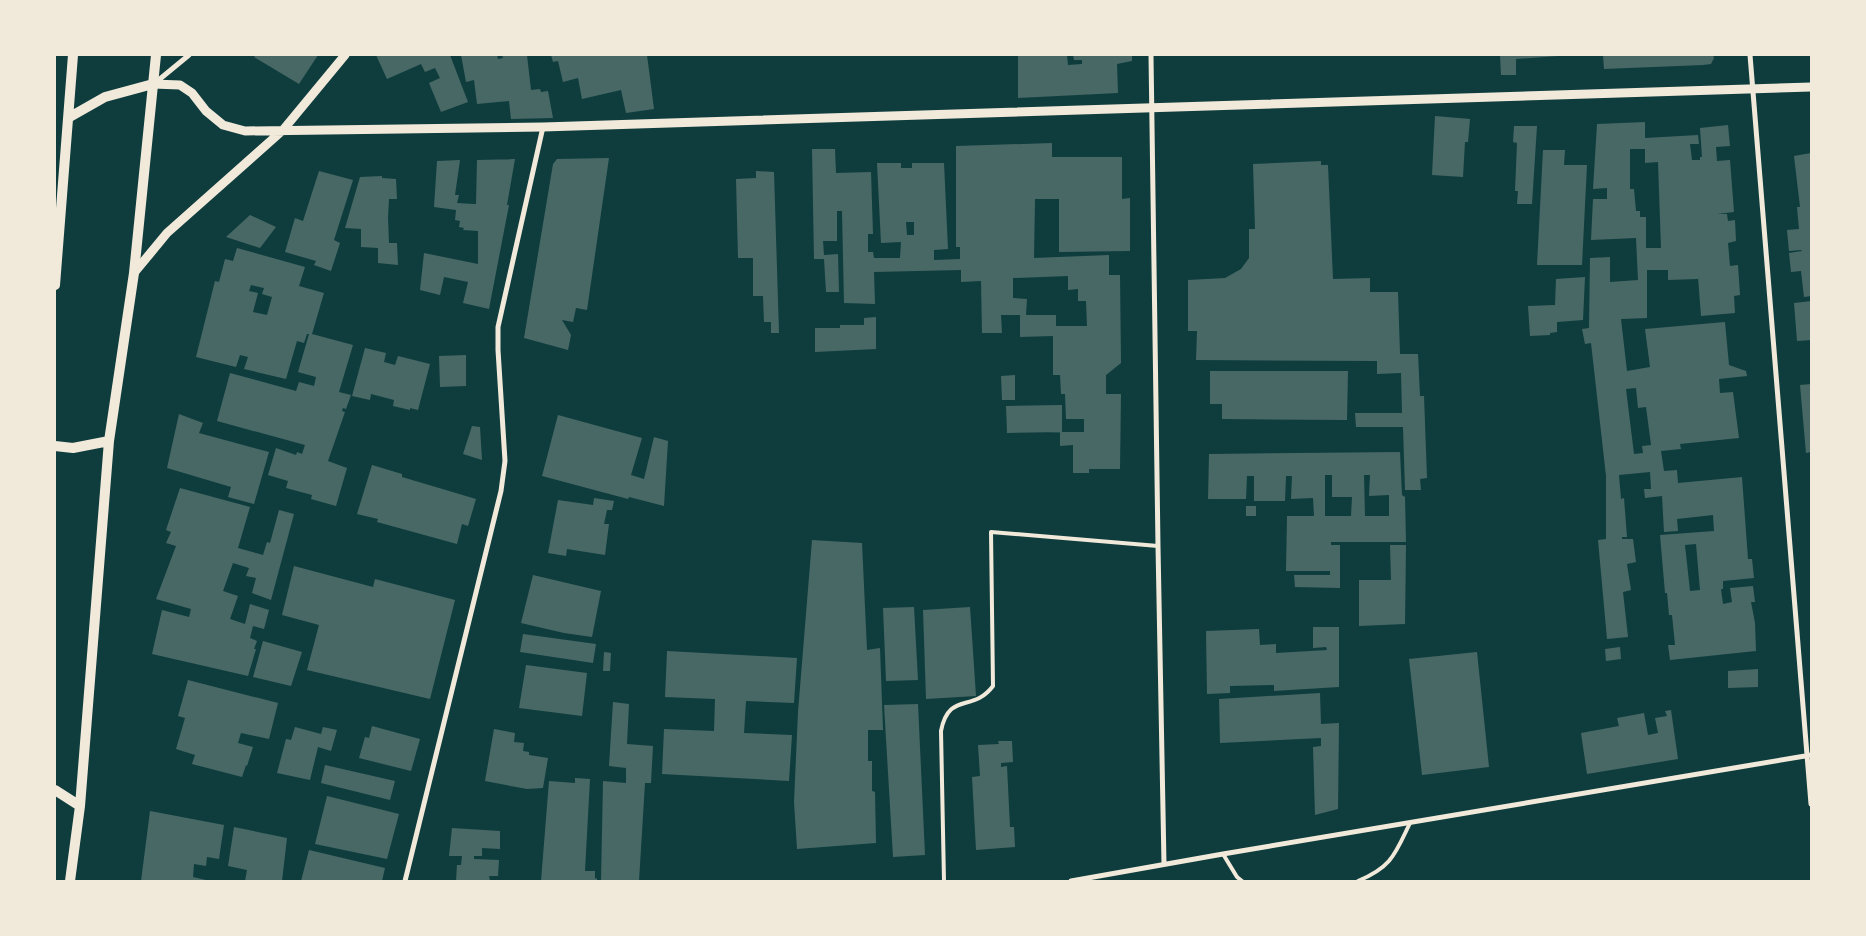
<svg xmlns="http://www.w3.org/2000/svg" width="1866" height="936" font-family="'Roboto Condensed',sans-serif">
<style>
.building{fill:#486865;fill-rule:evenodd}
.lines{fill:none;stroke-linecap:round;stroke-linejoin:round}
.service{stroke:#f1e9da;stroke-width:4}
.minor{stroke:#f1e9da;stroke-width:5}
.tertiary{stroke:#f1e9da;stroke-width:9}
.secondary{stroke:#f1e9da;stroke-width:10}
</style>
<rect width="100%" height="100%" fill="#0f3d3e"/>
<path class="building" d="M256,55h62l-19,29 -45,-27z
M376,55h74l18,47 -27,10 -12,-29 11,-5 -5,-10 -10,4 -4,-8 -34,15z
M461,55h36l1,4 5,-1 -1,-3h25l4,35 9,-1 1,3 7,-1 5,27 -42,1 -2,-18 -32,3 -3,-24 -8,2z
M551,55h96l7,54 -28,4 -5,-23 -39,9 -4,-21 -15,4 -5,-21 -5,1z
M1018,55h49l1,10 14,-1v-4h-8l-1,-5h59v6l-15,3 1,29 -100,5z
M1500,55h58v1l-42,3v16h-15z
M1603,55h110l1,3 -3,6 -8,1 -99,4z
M1435,116l35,3 -2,23h-3l-2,35 -31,-2z
M1645,122v16l53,-3 1,9h-9l2,16h8v-3h2l-2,-29 28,-3 2,21 -14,1 1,14 13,-1 4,52 -17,2h10l1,7 7,-1 1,21 -8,2 2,23 8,-1 2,30 -6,1 1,17 -34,3 -3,-39v2l-30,1v-10h-21v48l-26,1 6,52 23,-4 -5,-38 80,-7 4,43 17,6 1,5 -28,3 1,14 13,-1 6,46 -59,6 1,5 -20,2 3,20 13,-1 1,13 64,-6 6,82h4l2,19 -31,3v8h-2l2,15 9,-2 -2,-14 23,-2 2,16h-4l4,21 1,28 -86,9 -2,-15h7l-3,-30h-3l-2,-22h-2l-5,-58 54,-4 -1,-16 -36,4 1,12 -14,1 -2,-36 -17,2 -1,-9h7l-1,-17 -31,3 2,24 3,-1 3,39h-5v2h11l3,23 -9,2 4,26 -8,2 5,45 -21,2 -9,-99 8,-1v-63l-15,-133 -6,1 -3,-15 7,-1 1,-70 20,-1v25l28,-2 -2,-42 -45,2 2,-41h14v-11l-14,1 4,-65zM1630,149h15v14l13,-1 3,86h-15v-31h-6v-6h-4l-2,-22h-4zM1636,388l2,20 8,-1 5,38 -9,1 1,7 -9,1 -8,-65zM1696,544l4,46 -10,1 -5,-46z
M1514,126h23l-5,78h-15l1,-13h-3l2,-48 -4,-1z
M1052,143v14h70v42l8,-1v53l-71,1v-53h-24l-1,59 75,-3v20h11l1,88 -15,12v19h15l-1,75h-31v4h-16v-28l-13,1v-14h24v-13h-18l-1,-25h-4l-1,-19h-7v-39l-33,1v-22h-19l1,18h-20l-1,-52 -20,1v-12l-87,2 1,32 -31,-1 -2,-92h-5v30h-14l1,14 14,-1 1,38h-13l-2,-33h-10l-2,-110h23l1,24 35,-1 2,62h-5v18h5l1,6h26l1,-16 -20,1 -4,-80h24v5h11v-5h32l4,86 -14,1v10l26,-1v-12h-4v-101zM906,222h8v13h-7zM1068,276v14l10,-1v12h8l1,25h-31v-11h-30l1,-16 -14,-1v-20z
M1543,150h22l-1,15h23l-5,100h-45z
M1811,153v143l-7,1 -3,-26 -10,1 -2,-19 13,-2 -1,-1 -12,1 -2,-21 12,-1 -2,-22h3l-6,-51z
M609,158l-22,152 -11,-2 -3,14 -11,-2 9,15 -3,15 -44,-12 29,-174 4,-5z
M515,159l-8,46h2l-20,104 -26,-6 5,-21 -24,-5 -4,18 -20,-5 4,-37 54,11v-33l-15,-1 1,-2 -5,-1 1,-6 -5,-1 1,-10 -22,-3 3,-46 23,-1 -5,35h4l-2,8 17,1h2l1,-44z
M1321,161v4h7l5,114 37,-1v14h28l2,62h18l2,42h4l3,82 -7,1 1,11h-16l-2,-63h-47l-1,-14h47l-1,-40 -24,1v-13l-181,-1 1,-29h-9v-51l37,-2 16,-9 8,-11v-29h6l-2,-65z
M319,171l34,9 -19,60 6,3 -9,28 -17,-6 2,-4 -31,-9 10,-34 8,3z
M756,171l18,1 5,161h-8v-11h-7l-1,-26h-10v-38h-15l-2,-79 20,-1z
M382,176v2l14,1 1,20h-8l-1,19 1,25h8l1,22 -20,-2v-15l-17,-1v-18l-16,-1 15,-51z
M250,215l26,12 -16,21 -34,-11z
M237,248l68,19 -6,19 25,7 -12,41 41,11 -14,47 12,3 -5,14 -3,-1 -1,3 3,1 -17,49 19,7 -11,38 -25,-7 1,-4 -26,-7 2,-7 -20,-6 8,-27 20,7 1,-3 5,2 3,-9 -88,-24 13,-48 66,18 3,-9 15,4 2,-9 -18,-5 11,-38h-2l-3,9 -7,-2 -11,38 -42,-10 4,-12 -8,-2 -4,12 -40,-10 19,-76 4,1 6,-23 8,2zM251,285l13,3 -2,6 10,3 -5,18 -14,-3 5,-19 -9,-2z
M1585,277l-2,43 -26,2v10l-7,1v2l-20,1 -2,-30 27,-1 1,-26z
M1811,301v39l-14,1 -3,-38z
M876,317v32l-61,3v-24h25v-3h24v-7z
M365,348l21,5 -2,9 11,3 3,-9 32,8 -12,46 -8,-2v2l-17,-4 1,-6 -23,-6 -1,6 -18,-4z
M466,355v31l-26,1 -1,-31z
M1210,371h138l-1,49 -125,-1v-15h-12z
M1015,375v25h-13l-1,-24z
M1811,384v68l-5,1 -6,-68z
M1062,405v27l-55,1 -1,-27z
M179,414l24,9 -4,10 70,19 -15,52 -26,-7 3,-10 -64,-19z
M558,415l84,23 -11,37 13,4 10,-42 14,4 -4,65 -35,-9 -1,2 -86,-23z
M472,426l8,1 2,33 -19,-6z
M1400,452l2,43 3,2 1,45h-75v3h9v43l-45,-1 -1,-12h36v-4h-44l1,-55h27l-1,-18 -22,1 1,-23h-6l-1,25h-31v-25h-7l-1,23h-38l1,-45zM1325,475h7v22h20l-1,19h-26zM1364,475h6l-1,21 20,-1v21h-24z
M372,465l30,9v3l74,22 -8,27 -6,-2 -5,20 -80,-22 1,-3 -21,-5z
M180,488l70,19 -12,41 25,7 4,-13 3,1 9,-33 15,4 -23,86 -19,-7 4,-15 -10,-2 3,-8 -16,-5 -10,28 15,5 -8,23 15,5 5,-20 19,6 -5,19 -11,-3 -3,12 7,3 -3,8h2l-8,27 -96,-22 10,-44 27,7 2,-8 -35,-10 20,-53 -10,-3 5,-11 -5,-2z
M594,498l20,3 -2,9h-5l-3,14h5l-4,31 -38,-6 -1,7 -18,-3 10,-53 35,5z
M1246,506h10v10h-10z
M812,540l50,3 5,107 13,-2 3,82h-15v31h4v30l3,1 1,51 -79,6 -3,-47 4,-90z
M1390,545h16l-1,79 -46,2v-46h32z
M294,566l79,21 2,-8 80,21 -25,99 -123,-29 12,-45 -37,-10z
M533,575l68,16 -9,46 -28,-4 -43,-10z
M914,607l4,73 -32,1 -3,-73z
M970,607l6,89 -50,3 -3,-89z
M1313,627h26v60l-65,4v-6l-44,1v7l-23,1 -1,-63 53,-2 1,16 16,-1v9l51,-3 -1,-3 -13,1z
M523,634l73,10 -3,19 -73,-11z
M263,641l39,11 -11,34 -38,-9z
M1620,647l1,12 -15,2 -1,-12z
M667,651l130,7 -3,45 -48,-2 -2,32 48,2 -3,46 -127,-7 2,-45 50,2 1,-32 -50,-2z
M604,652l7,1 -1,18h-7z
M1477,652l12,115 -67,8 -13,-116z
M526,665l61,8 -5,43 -63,-8z
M1758,669v18l-30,1v-17z
M188,680l90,23 -9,36 -28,-6 -3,10 15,4 -6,19 -1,-1 -4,12 -50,-13 3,-9 -19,-6 9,-31 -7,-2z
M1320,693l1,31 18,-1 -1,86 -23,6 -2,-68 8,-1v-8l-101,5 -1,-44z
M613,702l16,2 -2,40 26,2 -2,37h-6l-6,98h-38l2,-100 23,2v-15l-17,-2z
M918,704l7,151 -32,2 -9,-152z
M1671,710l7,49 -91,15 -6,-41 38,-7 -2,-8 27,-5 4,22 10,-2 -3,-15 12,-2 -2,-5z
M372,726l48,13 -9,32 -52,-13 6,-21 4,1z
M295,727l26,7 2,-7 14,3 -6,21 -13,-4 -8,33 -33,-7 9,-34 5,1z
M494,729l21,4 -1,9 10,1 -1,8 6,1v3l19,3 -5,30 -16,1 -42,-8z
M998,741h14l1,21 -12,1v4l6,-1 3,61h4l1,20 -39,3 -4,-73 8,-1 -2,-31 21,-1z
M325,765l70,16 -5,19 -69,-17z
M575,778l15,1 -5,92h10v8l2,-1v3h-56l8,-100 26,2z
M327,796l72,18 -12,45 -72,-15z
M150,811l74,14 -5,34 -12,-2 -1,9 -12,-2 -1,13 17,4h-69z
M234,827l53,11 -5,43h-37l2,-11 -19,-4z
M452,828l48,3v18l-18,-1v8h-8v3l25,1 -1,16h-9l1,5h-34l1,-16h4l1,-9h-13z
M309,850l76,18 -3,13h-81z"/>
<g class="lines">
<path class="service" d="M1223,854l14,23 5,4
M944,881l-3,-150c8,-40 32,-18 52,-45l-2,-154 167,14
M1358,881c34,-14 37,-27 52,-58"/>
<path class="minor" d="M1151,55l7,491 6,318
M1750,55l61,749
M155,83l34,-28
M405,881l96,-390 4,-30 -7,-111v-23l45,-200
M1071,881l152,-27 588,-99"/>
<path class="tertiary" d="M153,84l27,1 12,8 14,18 17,14 22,6 298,-4 1268,-40
M134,273l33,-40 116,-103 62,-75"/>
<path class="secondary" d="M68,118l37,-21 48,-13
M55,285l18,-230
M55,446l18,2 36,-7
M55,790l25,16
M70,881l10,-75 29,-365 25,-168 22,-218"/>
</g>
<rect width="1866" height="936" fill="none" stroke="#f1e9da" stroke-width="112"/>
</svg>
